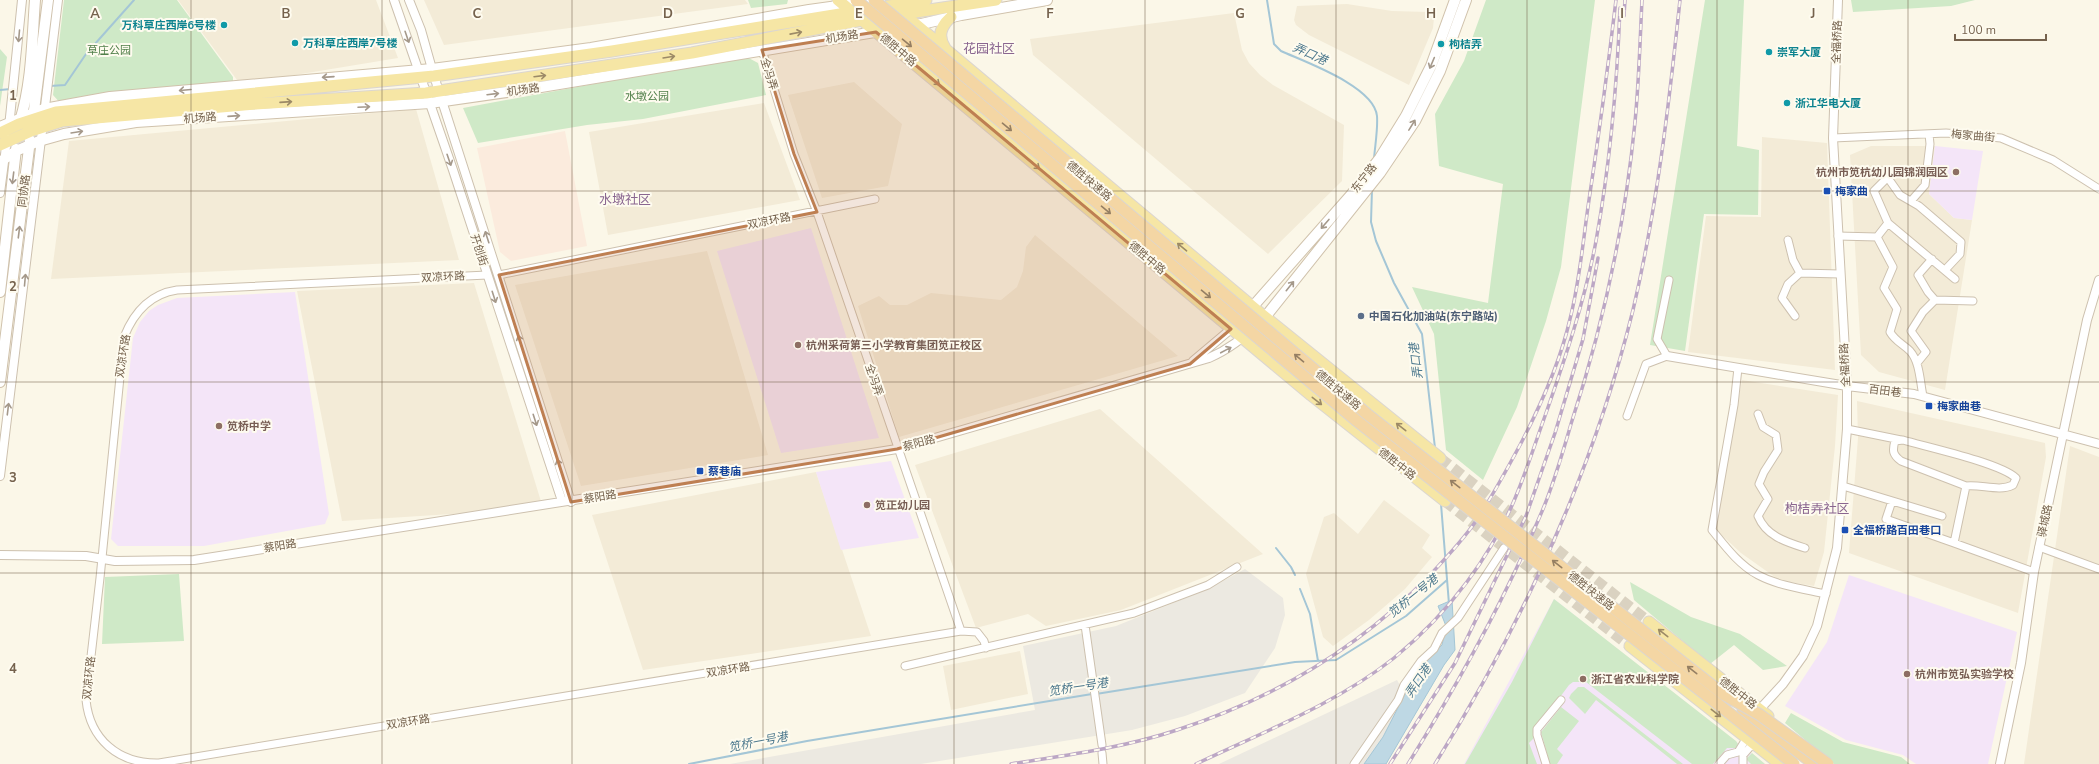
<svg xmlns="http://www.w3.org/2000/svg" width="2099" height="764" font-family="'Nunito Sans','Noto Sans SC',sans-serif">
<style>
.residential{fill:#f3ebd7}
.commercial{fill:#fbebdd}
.industrial{fill:#ece9e1}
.education{fill:#f4e5f8}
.green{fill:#cfe9c7}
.water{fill:#bed8e4;stroke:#a4c6d6}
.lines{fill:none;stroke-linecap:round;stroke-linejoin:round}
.stream{stroke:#a4c6d6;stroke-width:2}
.primary-tunnel{stroke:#dad2c1;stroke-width:11;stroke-dasharray:11 5.5;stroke-linecap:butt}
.minor-casing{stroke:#cdc1af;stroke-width:9}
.tertiary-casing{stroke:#cdc1af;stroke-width:10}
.secondary-casing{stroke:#d0c2ac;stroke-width:12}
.primary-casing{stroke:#dbd6d1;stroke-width:13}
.trunk-casing{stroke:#dbd6d1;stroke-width:13}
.minor{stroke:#fff;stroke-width:7}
.tertiary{stroke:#fff;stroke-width:8}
.secondary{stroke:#fff;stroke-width:10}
.primary{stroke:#f6e6a5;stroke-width:11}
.trunk{stroke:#f4d6a4;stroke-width:11}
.rail-casing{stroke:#bca7c5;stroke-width:3.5}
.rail{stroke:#fefbef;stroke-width:2;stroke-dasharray:6;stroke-linecap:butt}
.trunk-bridge-casing{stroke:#dbd6d1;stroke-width:13;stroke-linecap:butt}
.trunk-bridge{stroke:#f4d6a4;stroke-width:11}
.oneway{stroke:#9c8a67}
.oneway2{stroke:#a5998b}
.oneway3{stroke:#957f63}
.marked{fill:#be7f52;fill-opacity:0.2;stroke:#be7f52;stroke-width:3;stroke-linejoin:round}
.grid{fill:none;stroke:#75624d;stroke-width:1;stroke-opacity:0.55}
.culture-dot{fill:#0f9aa8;stroke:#fefbef;stroke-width:1.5}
.education-dot{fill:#8d6e63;stroke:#fefbef;stroke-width:1.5}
.transit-dot{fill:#1a4fb4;stroke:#fefbef;stroke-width:1.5}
.service-dot{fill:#5c6f8a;stroke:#fefbef;stroke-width:1.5}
.labels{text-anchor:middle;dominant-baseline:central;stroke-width:4;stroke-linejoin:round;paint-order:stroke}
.culture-label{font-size:11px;font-weight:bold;fill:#0d838f;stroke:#fefbef;text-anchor:start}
.street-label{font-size:11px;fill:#75624d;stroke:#fefbef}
.park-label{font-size:11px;fill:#507f49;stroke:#fefbef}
.education-label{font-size:11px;font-weight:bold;fill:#785e54;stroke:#fefbef;text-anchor:start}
.transit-label{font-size:11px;font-weight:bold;fill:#164399;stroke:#fefbef;text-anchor:start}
.service-label{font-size:11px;font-weight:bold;fill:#4e5e75;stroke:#fefbef;text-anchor:start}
.water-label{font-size:12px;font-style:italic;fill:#4c788d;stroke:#fefbef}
.quarter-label{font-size:13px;fill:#8a6690;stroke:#fefbef}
.grid-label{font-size:13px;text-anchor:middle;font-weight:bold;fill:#75624d;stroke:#fefbef;stroke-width:4;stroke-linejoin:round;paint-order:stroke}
</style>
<rect width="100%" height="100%" fill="#fbf7e8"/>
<path class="residential" d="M178,0h198l22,58 -158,26z
M424,0h321l3,4 -304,41z
M1347,4l45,7 36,1 6,6 -1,10 -24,57 -100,-50 -13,-10 -2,-5 3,-14z
M1234,13l8,37 7,13 11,12 13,10 71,40 -2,56 -74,73 -235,-199 -3,-16z
M854,82l48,42 -14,62 -66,12 -34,-103z
M764,103l36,97 -192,35 -19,-103z
M416,109l43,151 -408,19 18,-138z
M1762,137l65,6 8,227 -147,-18 18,-136 55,1z
M1871,146h64l-6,48 25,24 18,2 -27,170 -66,-18 -18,-17 -11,-200z
M1035,235l143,121 -279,81 -41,-131 21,-10 11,9h17l24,-12 70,7 16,-13 6,-16 3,-24z
M707,251l61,204 -187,31 -66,-201z
M474,283l69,225 -201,13 -45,-230z
M1742,380l96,15 -3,51 -11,106 -10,34 -35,-6 -38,-27 -27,-25z
M1857,401l188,42 1,14 -28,156 -169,-60 9,-115z
M1100,409l163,145 -142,56 -75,16 -18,-12 -52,14 -61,-163z
M2070,446l29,11v307h-75z
M816,472l55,164 -228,34 -51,-155z
M1384,500l46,35 -8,13 10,9 -27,32 -36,31 -36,26 -10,-9 -17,-63 18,-57 10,-4 24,21z
M1020,651l8,43 -77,16 -8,-44z"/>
<path class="commercial" d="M565,131l22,115 -76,15 -11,-9 -23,-104z"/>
<path class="industrial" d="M1245,569l38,29 2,17 -10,33 -30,45 -60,23 -53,14 -211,34h-191l305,-54 -12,-64 93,-20 92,-37z
M1397,680l8,14 -22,43 -19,27h-145z"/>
<path class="education" d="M1935,146l48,5 -11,69 -18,-2 -25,-24z
M811,228l68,210 -98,15 -64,-202z
M295,292l34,222 -4,10 -121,22h-86l-7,-7 22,-201 7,-16 9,-11 9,-6 19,-7z
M891,461l28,77 -78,12 -25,-78z
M1849,575l168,57 -29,132h-72l-13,-9 -57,-15 -61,-34 42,-64z
M1554,599l114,90 97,75h-301z"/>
<path class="green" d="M64,0h113l56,77v13l-171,15 -9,-10z
M748,0h40l-1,4 -36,4z
M1486,0h109l-34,267 -15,54 -29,86 -34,73 -37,-30 -12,-116 -22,-47 76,16 15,-119 -64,-18 -4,-52 29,-53z
M1705,0h39l-7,146 22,4 -1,65 -54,-1 -19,137 -35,-6z
M1851,0h124l-24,6 -98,6z
M0,49l7,8 -7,49z
M745,56l13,7 8,32 -123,24 -56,6 -109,18 -15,-35z
M179,574l5,67 -82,3 3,-67z
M1630,582l61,35 49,17 47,32 -24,4 -29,-25 -24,19 -76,-64z
M1554,599l182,142 2,3 -2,4h-9l-14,16h-21l-106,-82h-13l-4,3 -35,47 -1,7 -4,4 8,21h-72l47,-82z
M1578,687h6l99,77h-6l-81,-64 -11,14 -16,-16 2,-4z
M1561,707l18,14 -22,28 6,6 -6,9h-7l-9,-32z
M1791,713l52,29 58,15 9,7h-76l-49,-41z
M1752,753l13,11h-14l-5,-5z"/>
<path class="water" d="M1452,600l3,50 -11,15 -58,99h-22l19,-27 22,-43 22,-35 15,-14 4,-19 -8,-20z"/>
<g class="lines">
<path class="stream" d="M1267,0l7,44 7,7c24,11 93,35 96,65 1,14 -2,29 -3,43
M50,86l15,-1 21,-31 48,-54
M0,90l11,-1
M1372,189l-1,33 5,19 18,42 28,51 13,114
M1441,504l8,100
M1276,548l15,19 4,8
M1300,589l10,25 8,47
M1096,694l199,-32 41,-2 70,-44 41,-36
M689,764l118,-23 285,-47"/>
<path class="primary-tunnel" d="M1440,458l209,164
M1445,501l185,145"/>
<g class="minor-casing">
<path id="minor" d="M762,50l32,104 23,58 144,419 16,1 7,9 2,7
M1833,138l113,-5 55,5 52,22 46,29
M1883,171l17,24 19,11 42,36 -1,12 -15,16
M1888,177l-14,14 14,32 67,56
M1911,201l14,-16 5,-41 -1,-10
M1838,236l39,1 16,30 -9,21 13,21 -7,23c5,9 13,12 20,19 10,11 10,31 13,45
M1877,237l11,-14
M1788,240l5,20 7,13 -12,11 -6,14 13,18
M1800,273l40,1
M487,275l-310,15c-27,4 -43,22 -53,47l-24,241 -14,122c4,39 32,64 73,63l802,-132
M499,275l376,-76
M1935,300l38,1
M1917,363l9,-11 -15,-21 12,-19 12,-12 -7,-8 -10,-17 14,-16
M1738,368l-4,37 -22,125c13,16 27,35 46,45 21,11 45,14 68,19
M1758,414l5,13 13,8 2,15 -14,22 -5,12 9,15 -10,17c8,20 28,26 47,32
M1627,416l19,-52 21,-8 -10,-17 12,-59
M1847,429l54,11
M1843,486l99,30
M1966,486c15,-2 33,6 47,-1l3,-7c-16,-15 -89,-31 -113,-38l-8,1c-3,10 -2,14 6,20l65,25 -12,57 80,29
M1892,501l-6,18 68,24
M2039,547l60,22
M1085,625l17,120
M905,666l229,-53 74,-28 29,-18
M1102,753l1,11
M1354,764l44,-64 6,-15 17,-24 13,-12 8,-16 16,-15 46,-70
M1546,764l-9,-29v-6l24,-29
M1719,764l8,-9 11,-3 8,-13 -1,-3
M1743,764v-9l7,-8 6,-2"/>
</g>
<g class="tertiary-casing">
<path id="tertiary" d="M394,0l59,170 109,331
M409,0l12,30 13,46 137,426
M9,127l13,-127
M0,193l7,-54
M1667,356l180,30 67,8 185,50
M1193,361l38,-32
M0,476c20,-159 38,-318 58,-476
M0,555l86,1 29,5 79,-1 703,-111 312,-91c21,-9 37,-22 53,-38
M1760,709l23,-25 20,-28 14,-30 20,-78 10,-119v-43l-14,-248 5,-138
M2000,764l21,-101 13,-91 53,-252 12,-40"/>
</g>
<g class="secondary-casing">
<path id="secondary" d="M33,118l15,-118
M20,121c12,-39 12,-80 15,-121
M0,127l44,-18 66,-12 322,-28 159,-21 218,-38 71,-10
M0,162l16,-11 23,-10 25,-7 72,-12 294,-19 105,-15 382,-63 44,-10 86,-15
M0,292l16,-143
M1248,312l103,-117 29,-37 26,-42 25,-50 24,-66
M1266,316l114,-143 35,-52 25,-50 26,-71
M0,382l30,-242"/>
</g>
<g class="primary-casing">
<path id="primary" d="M838,0l473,395 134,106
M901,12l359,301 180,145
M945,48c-8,-12 -4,-22 6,-31
M0,133l19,-9 37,-12 378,-36 178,-25 314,-51
M0,145l31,-14 31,-10 193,-17 171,-11 266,-40 170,-33 134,-20
M1649,622l119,94
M1630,646l150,118"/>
</g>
<g class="trunk-casing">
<path id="trunk" d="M1743,710l71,54"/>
</g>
<use href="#minor" class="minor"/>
<use href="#tertiary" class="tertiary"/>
<use href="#secondary" class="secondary"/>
<use href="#primary" class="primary"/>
<use href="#trunk" class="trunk"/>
<g class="rail-casing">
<path id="rail" d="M1624,16l1,-16
M1011,764c56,-9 112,-16 166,-34 96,-31 182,-82 253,-155 16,-17 33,-35 46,-54 16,-24 30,-50 44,-76 21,-40 40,-82 50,-126 10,-39 13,-79 19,-119 10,-66 19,-133 27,-200
M1196,764c67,-32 140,-60 198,-106 54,-44 99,-103 124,-167 10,-25 18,-50 27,-75 20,-57 40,-116 51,-175 14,-77 21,-155 24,-233
M1390,764l65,-101 71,-147 29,-83 28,-94 15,-81
M1408,764c50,-80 95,-161 132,-248 13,-29 22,-61 31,-92 32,-98 54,-199 64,-302 4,-41 5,-81 7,-122
M1435,764c88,-141 158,-292 198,-454 24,-102 36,-206 47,-310"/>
</g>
<use href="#rail" class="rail"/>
<g class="trunk-bridge-casing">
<path id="trunk-bridge" d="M856,0l501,421 437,343
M874,0l493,414 356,280 37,21 68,49"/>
</g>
<use href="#trunk-bridge" class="trunk-bridge"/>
</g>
<defs><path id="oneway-shaft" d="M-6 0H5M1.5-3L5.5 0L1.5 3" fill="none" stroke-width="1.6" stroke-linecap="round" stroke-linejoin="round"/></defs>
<g class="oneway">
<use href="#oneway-shaft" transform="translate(796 33) rotate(-11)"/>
<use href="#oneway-shaft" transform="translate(669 57) rotate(-9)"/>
<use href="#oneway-shaft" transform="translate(540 76) rotate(-7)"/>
<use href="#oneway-shaft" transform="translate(935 81) rotate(40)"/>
<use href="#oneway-shaft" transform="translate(286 102) rotate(-4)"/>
<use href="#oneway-shaft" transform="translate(1035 165) rotate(40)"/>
<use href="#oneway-shaft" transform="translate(1182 247) rotate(-140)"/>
<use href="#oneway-shaft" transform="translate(1317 401) rotate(38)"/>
<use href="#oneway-shaft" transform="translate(1401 427) rotate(-142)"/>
<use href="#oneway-shaft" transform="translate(1663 633) rotate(-142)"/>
<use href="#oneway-shaft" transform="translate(1716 713) rotate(38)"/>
</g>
<g class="oneway2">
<use href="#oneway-shaft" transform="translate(19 36) rotate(95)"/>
<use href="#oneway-shaft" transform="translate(407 37) rotate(71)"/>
<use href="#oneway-shaft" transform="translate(1432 63) rotate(113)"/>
<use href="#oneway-shaft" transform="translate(328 77) rotate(176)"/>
<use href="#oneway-shaft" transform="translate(185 90) rotate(175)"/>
<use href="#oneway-shaft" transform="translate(493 94) rotate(-7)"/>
<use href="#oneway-shaft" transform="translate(364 107) rotate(-3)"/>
<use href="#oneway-shaft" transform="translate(234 116) rotate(-4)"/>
<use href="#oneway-shaft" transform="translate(1412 125) rotate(-58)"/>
<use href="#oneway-shaft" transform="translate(77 132) rotate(-9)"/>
<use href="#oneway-shaft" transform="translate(449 160) rotate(71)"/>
<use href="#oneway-shaft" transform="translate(13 178) rotate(97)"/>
<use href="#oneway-shaft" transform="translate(1325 224) rotate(131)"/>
<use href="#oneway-shaft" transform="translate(19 232) rotate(-83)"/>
<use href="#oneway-shaft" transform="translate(487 237) rotate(-108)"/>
<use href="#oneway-shaft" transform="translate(25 280) rotate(-85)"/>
<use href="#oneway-shaft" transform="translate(1290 286) rotate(-51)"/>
<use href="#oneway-shaft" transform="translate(494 297) rotate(72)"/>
<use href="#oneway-shaft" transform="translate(520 341) rotate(-108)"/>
<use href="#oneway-shaft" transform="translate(1226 350) rotate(-28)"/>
<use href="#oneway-shaft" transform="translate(8 409) rotate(-83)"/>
<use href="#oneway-shaft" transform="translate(535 420) rotate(72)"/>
<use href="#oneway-shaft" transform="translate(559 465) rotate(-108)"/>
</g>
<g class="oneway3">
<use href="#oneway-shaft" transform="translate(907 43) rotate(40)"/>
<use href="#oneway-shaft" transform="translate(1007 127) rotate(40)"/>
<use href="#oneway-shaft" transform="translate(1106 210) rotate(40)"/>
<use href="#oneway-shaft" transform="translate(1206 294) rotate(40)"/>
<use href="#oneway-shaft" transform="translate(1299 358) rotate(-140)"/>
<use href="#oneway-shaft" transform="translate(1455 484) rotate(-142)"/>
<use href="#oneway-shaft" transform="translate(1557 564) rotate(-142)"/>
<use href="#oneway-shaft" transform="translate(1692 670) rotate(-142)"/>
</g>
<path class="marked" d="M876,32l355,297 -41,35 -293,85 -326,53 -72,-227 318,-63 -23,-58 -32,-104z"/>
<path class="grid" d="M191,0v764M382,0v764M572,0v764M763,0v764M954,0v764M1145,0v764M1336,0v764M1527,0v764M1717,0v764M1908,0v764M0,191h2099M0,382h2099M0,573h2099"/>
<g class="culture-dot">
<circle cx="224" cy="25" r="4"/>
<circle cx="295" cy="43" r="4"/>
<circle cx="1441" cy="44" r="4"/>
<circle cx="1769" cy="52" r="4"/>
<circle cx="1787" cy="103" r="4"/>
</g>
<g class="education-dot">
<circle cx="1956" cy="172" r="4"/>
<circle cx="798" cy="345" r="4"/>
<circle cx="219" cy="426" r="4"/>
<circle cx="867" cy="505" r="4"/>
<circle cx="1907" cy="674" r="4"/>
<circle cx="1583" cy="679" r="4"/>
</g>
<g class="transit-dot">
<rect x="1823" y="187" width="8" height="8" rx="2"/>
<rect x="1925" y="402" width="8" height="8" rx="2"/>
<rect x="696" y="467" width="8" height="8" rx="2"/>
<rect x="1841" y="526" width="8" height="8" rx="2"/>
</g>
<circle class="service-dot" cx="1361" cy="316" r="4"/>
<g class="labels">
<g class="culture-label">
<text x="216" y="25" text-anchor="end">万科草庄西岸6号楼</text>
<text x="303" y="43">万科草庄西岸7号楼</text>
<text x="1449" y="44">枸桔弄</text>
<text x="1777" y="52">崇军大厦</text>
<text x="1795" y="103">浙江华电大厦</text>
</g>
<g class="street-label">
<text transform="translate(842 37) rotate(-9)">机场路</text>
<text transform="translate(1837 42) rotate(-88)">全福桥路</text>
<text transform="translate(898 50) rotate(40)">德胜中路</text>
<text transform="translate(769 74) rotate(73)">全冯弄</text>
<text transform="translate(523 90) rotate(-8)">机场路</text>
<text transform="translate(200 118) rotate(-4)">机场路</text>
<text transform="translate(1973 136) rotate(5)">梅家曲街</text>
<text transform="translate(1364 178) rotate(-52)">东宁路</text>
<text transform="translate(1089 181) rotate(40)">德胜快速路</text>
<text transform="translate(24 191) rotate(-83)">同协路</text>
<text transform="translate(769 221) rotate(-11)">双凉环路</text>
<text transform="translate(479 250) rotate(72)">开创街</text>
<text transform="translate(1147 258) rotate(40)">德胜中路</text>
<text transform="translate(443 277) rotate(-3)">双凉环路</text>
<text transform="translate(123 356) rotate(-81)">双凉环路</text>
<text transform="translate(1845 365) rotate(-93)">全福桥路</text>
<text transform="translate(874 380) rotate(71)">全冯弄</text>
<text transform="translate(1338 390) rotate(40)">德胜快速路</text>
<text transform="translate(1885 391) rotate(7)">百田巷</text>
<text transform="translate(919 443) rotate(-15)">蔡阳路</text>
<text transform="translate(1397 464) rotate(38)">德胜中路</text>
<text transform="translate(600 497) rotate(-9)">蔡阳路</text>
<text transform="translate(2045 521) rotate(-78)">驿城路</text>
<text transform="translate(280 546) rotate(-9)">蔡阳路</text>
<text transform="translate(1591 591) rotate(38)">德胜快速路</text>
<text transform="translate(728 670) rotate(-9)">双凉环路</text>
<text transform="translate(89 678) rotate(-84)">双凉环路</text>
<text transform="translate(1738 693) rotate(38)">德胜中路</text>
<text transform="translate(408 722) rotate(-9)">双凉环路</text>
</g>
<g class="park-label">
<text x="109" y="50">草庄公园</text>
<text x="647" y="96">水墩公园</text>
</g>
<g class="education-label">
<text x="1948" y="172" text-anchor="end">杭州市笕杭幼儿园锦润园区</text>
<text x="806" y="345">杭州采荷第三小学教育集团笕正校区</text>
<text x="227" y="426">笕桥中学</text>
<text x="875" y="505">笕正幼儿园</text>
<text x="1915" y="674">杭州市笕弘实验学校</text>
<text x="1591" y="679">浙江省农业科学院</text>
</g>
<g class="transit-label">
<text x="1835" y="191">梅家曲</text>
<text x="1937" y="406">梅家曲巷</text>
<text x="708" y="471">蔡巷庙</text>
<text x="1853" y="530">全福桥路百田巷口</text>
</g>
<g class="service-label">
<text x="1369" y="316">中国石化加油站(东宁路站)</text>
</g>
<g class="water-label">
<text transform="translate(1310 54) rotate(24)">弄口港</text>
<text transform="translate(1416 361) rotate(-97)">弄口港</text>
<text transform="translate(1413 596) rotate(-39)">笕桥一号港</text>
<text transform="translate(1418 681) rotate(-56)">弄口港</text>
<text transform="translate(1078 687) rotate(-9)">笕桥一号港</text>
<text transform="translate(758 742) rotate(-11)">笕桥一号港</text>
</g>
<g class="quarter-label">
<text x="989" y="49">花园社区</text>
<text x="625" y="200">水墩社区</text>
<text x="1817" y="509">枸桔弄社区</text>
</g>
</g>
<g class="grid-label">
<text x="95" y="18">A</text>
<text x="286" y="18">B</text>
<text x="477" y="18">C</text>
<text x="668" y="18">D</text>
<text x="859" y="18">E</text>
<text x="1050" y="18">F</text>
<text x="1240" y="18">G</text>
<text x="1431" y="18">H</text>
<text x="1622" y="18">I</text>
<text x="1813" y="18">J</text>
<text x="13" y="100">1</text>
<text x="13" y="291">2</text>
<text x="13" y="482">3</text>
<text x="13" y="673">4</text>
</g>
<path d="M1955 34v6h91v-6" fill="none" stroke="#75624d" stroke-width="2"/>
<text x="1961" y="34" font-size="12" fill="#75624d" stroke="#fefbef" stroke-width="3" paint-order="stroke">100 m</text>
</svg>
